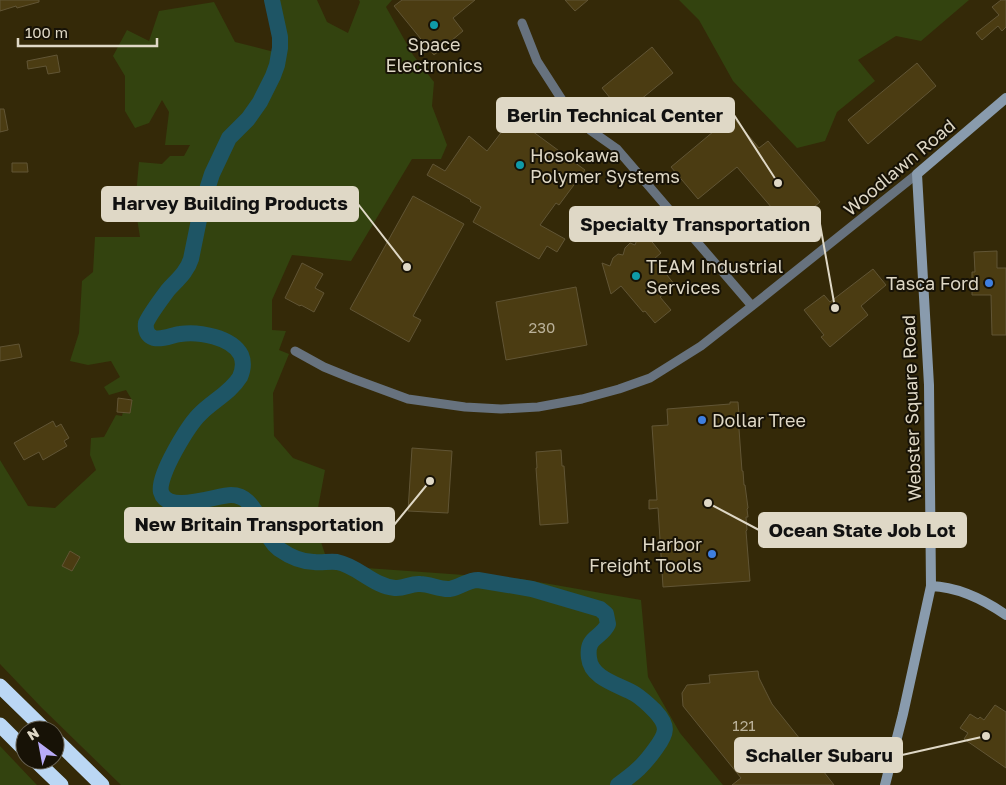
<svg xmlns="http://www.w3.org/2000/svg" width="1006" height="785" font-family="'Golos Text',sans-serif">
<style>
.green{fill:#33430f}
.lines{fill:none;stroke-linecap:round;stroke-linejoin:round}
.river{stroke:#1e5565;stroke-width:16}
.building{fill:#4b3c12;stroke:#615535}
.street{stroke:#67727e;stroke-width:9}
.secondary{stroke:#899bad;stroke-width:10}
.highway{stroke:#bbd7f4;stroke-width:15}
.culture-dot{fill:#0f9aa8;stroke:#171206;stroke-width:2}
.shop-dot{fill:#3f7fe0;stroke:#171206;stroke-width:2}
.labels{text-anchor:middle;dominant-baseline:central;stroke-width:4;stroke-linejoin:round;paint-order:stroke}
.number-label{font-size:15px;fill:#bab199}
.poi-label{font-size:18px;fill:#dfd8c6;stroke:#171206;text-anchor:start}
.street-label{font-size:18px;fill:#dfd8c6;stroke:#171206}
.leader{fill:none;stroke:#dfd8c6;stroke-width:2}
.callout-dot{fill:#dfd8c6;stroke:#171206;stroke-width:2}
.callout{fill:#dfd8c6;stroke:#dfd8c6;stroke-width:2}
.callout-label{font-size:19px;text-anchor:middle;font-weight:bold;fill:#111}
</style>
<rect width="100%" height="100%" fill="#342908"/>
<path class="green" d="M273,0h44l10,22 21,11 12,-31 -1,-2h33l-6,7 27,48 21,27 -2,24 15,39 -6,14h-29l-61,102 -59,-6 -20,45v30l14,1 -7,19 10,4 -16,39 1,43 19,22 32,12 -10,54 10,30 41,14 155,11 120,21 7,77 32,56 43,52h-602l-79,-77 -42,-44v-204l28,46 27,2 41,-38 -6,-15 1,-17 13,-1 12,-22 6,1 1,-4 7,1 2,-13 -6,-10 -17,5 -5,-8 16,-10 -9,-16 -23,4 -18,-4 9,-28 3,-52 11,-9 2,-35h45l-5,-31 4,-44 23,2 8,-8h14l6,-11h-25l4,-33 -7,-12 -13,23 -14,5 -10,-17v-35l-12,-20 14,-26 22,11 10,-30 55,-9 21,40 47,12z
M679,0h290l-48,41 -25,-5 -38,24 17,21 -38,31 -12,29 -28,7 -64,-67 -34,-61z
M0,746l35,37 2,2h-37z"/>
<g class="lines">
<path class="river" d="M272,0l8,37v11l-3,17 -4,11 -13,26 -12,17 -19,19 -17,36 -10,31 -11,54c-4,13 -14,21 -23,31 -6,8 -18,24 -22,33 -1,7 1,13 8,15 9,2 18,-3 26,-4 18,-3 52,3 61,21 3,7 2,15 -1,22 -9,15 -27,24 -39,36 -12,11 -44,63 -40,79 6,23 56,3 70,3 7,0 13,3 17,7 14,13 16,35 31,47 10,7 23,13 35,13 8,1 15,-1 23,0 21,4 36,24 58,26 9,1 16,-5 25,-4 10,0 20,6 30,5 10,-2 18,-9 28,-9l54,9 68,20 6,5 2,10c-7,15 -22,12 -19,34 2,21 31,27 46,36 8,5 14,11 20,17 14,15 12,22 1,37 -12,17 -21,25 -38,37"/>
</g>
<path class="building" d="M0,0h39v2l-22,6 -1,-2 -16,5z
M402,0h73l-22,18 10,13 -29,24 -40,-49z
M565,0h23l-13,11z
M1001,0h5v27l-4,4 -4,-5 -16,14 -6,-7 23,-18 -7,-8z
M652,47l21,26 -50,41 -21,-26z
M57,55l3,17 -12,2 -2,-8 -18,3 -1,-8z
M917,63l19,23 -68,58 -20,-24z
M0,109h4l4,21 -8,2z
M732,116l27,32 9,-7 52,61 -31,26 -52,-61 -39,32 -27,-32z
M513,117l72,53 -26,35 -3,-2 -16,22 25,14 -8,13 -10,-6 -8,13 -66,-37 8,-15 -11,-6 1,-1 -44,-25 6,-11 12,7 24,-35 18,15z
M12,163h15l1,9h-16z
M413,196l51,28 -51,92 8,4 -12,22 -59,-33z
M644,232l17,21 -7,6 21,26 -15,12 11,13 -16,13 -10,-12 -2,1 -22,-26 -10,8 -9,-31 8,3 3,-8 5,-4 5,1 2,-7 5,-5 5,2 3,-8z
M997,251v17h9v67h-14l-1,-40h-19v-23h3l-1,-20z
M302,263l21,11 -8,14 9,5 -10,19 -13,-7 -1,1 -15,-8z
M873,269l13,16 -25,21 7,9 -38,32 -9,-10 3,-2 -20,-25 20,-15 6,7z
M576,287l11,58 -81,15 -10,-58z
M19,344l3,13 -22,4v-14z
M118,398l14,2 -2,13 -13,-1z
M730,402h8l1,13h-1l4,56h1l1,14h1l3,23 -1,1 1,8h-2l1,13 -1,1 4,50 -87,6 -5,-79 -9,1v-9h8l-5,-74 16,-1 -1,-16 63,-5z
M53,421l3,6 5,-3 8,14 -5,3 3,5 -24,14 -4,-8 -15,8 -10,-17z
M412,448l40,3 -4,62 -40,-2z
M561,450l1,16h2l4,57 -28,2 -4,-57h1l-1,-16z
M70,551l10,6 -8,14 -10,-5z
M758,671l1,7 13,26 32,40 -1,1 31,40h-102l9,-7 -58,-72 -1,-13 5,-8 23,-2 -1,-8z
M995,705l11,7v56l-42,-29 4,-6 -8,-5 10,-14 8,5 2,-2 4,3z"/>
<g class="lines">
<path class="street" d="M522,23l15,38 27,42 26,27 27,19 135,157
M295,351l29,16 27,11 57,21 57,8 36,2 37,-2 44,-8 37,-10 31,-11 51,-32 51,-40 165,-132"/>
<path class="secondary" d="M931,586c28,1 52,13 75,29
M885,785l18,-71 28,-128 -2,-201 -12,-211 89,-76"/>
<path class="highway" d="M0,686l45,44
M0,725l25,25
M55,739l47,46
M35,760l26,25"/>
</g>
<g class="culture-dot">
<circle cx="434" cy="25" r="5"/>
<circle cx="520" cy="165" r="5"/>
<circle cx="636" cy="276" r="5"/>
</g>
<g class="shop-dot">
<circle cx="989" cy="283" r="5"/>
<circle cx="702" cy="420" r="5"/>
<circle cx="712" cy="554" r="5"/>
</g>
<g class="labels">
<g class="number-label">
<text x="542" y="327">230</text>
<text x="744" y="725">121</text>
</g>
<g class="poi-label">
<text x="434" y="44" text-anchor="middle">Space<tspan x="434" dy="21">Electronics</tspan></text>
<text x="530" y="155">Hosokawa<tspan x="530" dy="21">Polymer Systems</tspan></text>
<text x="646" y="266">TEAM Industrial<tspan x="646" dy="21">Services</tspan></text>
<text x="979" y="283" text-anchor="end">Tasca Ford</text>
<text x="712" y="420">Dollar Tree</text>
<text x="702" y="544" text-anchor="end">Harbor<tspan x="702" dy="21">Freight Tools</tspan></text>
</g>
<g class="street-label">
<text transform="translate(899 167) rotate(-40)">Woodlawn Road</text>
<text transform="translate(911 408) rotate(-92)">Webster Square Road</text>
</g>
</g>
<path class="leader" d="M778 183L734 115M407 267L358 204M835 308L820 224M430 481L394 525M708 503L759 530M986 736L902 755"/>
<g class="callout-dot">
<circle cx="778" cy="183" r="5"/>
<circle cx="407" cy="267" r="5"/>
<circle cx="835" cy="308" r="5"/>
<circle cx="430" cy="481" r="5"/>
<circle cx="708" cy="503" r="5"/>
<circle cx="986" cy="736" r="5"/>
</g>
<g class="callout">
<rect x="497" y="98" width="237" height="34" rx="5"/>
<rect x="102" y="187" width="256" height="34" rx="5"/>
<rect x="570" y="207" width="250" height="34" rx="5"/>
<rect x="125" y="508" width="269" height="34" rx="5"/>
<rect x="759" y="513" width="207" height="34" rx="5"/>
<rect x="735" y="738" width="167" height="34" rx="5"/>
</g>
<g class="callout-label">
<text x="615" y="122">Berlin Technical Center</text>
<text x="230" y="210">Harvey Building Products</text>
<text x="695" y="231">Specialty Transportation</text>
<text x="259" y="531">New Britain Transportation</text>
<text x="862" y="537">Ocean State Job Lot</text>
<text x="819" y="762">Schaller Subaru</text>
</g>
<g transform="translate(40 745) rotate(328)"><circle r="24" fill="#171206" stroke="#676153"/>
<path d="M0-4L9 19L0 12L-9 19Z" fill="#b8abf7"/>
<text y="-8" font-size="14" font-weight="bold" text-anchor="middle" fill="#dfd8c6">N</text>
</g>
<path d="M18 38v8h139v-8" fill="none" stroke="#dfd8c6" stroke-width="2.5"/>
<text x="25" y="38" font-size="15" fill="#dfd8c6" stroke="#171206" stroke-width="4" paint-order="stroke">100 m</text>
</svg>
